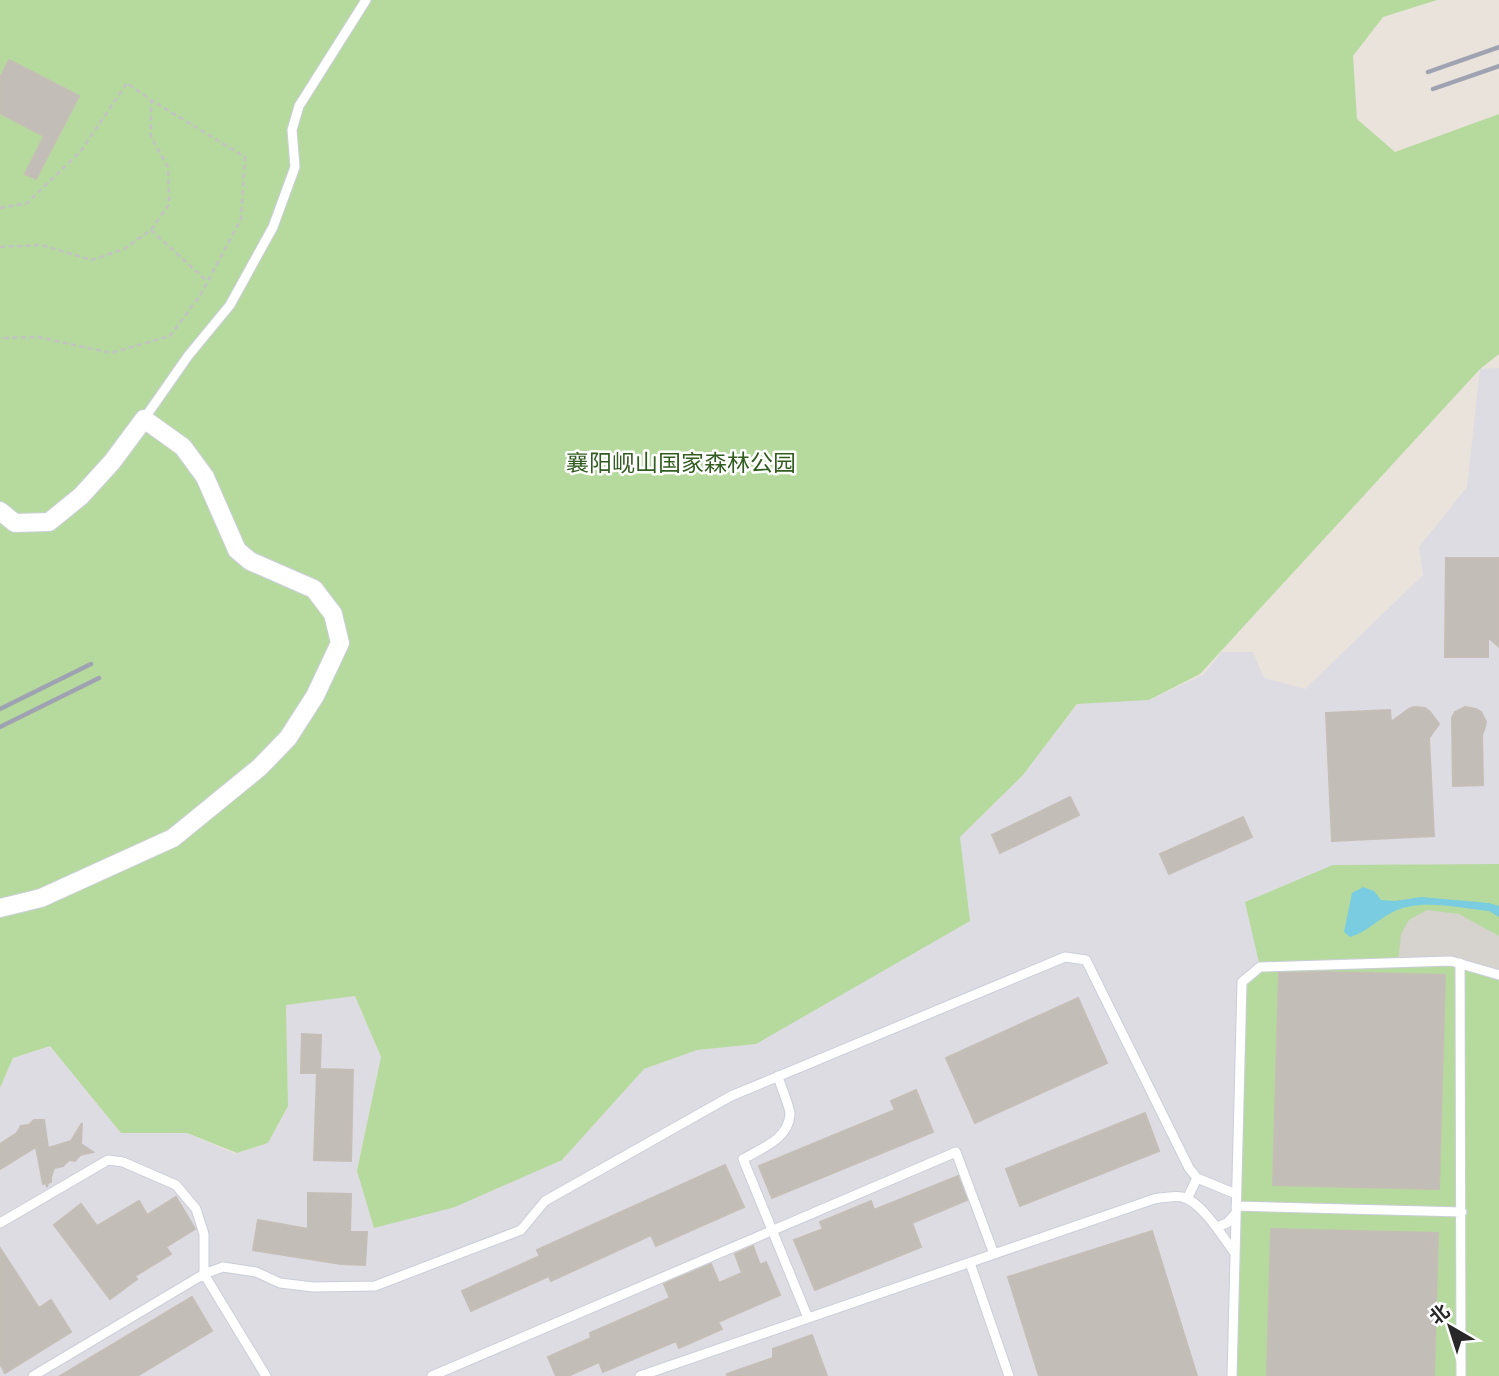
<svg xmlns="http://www.w3.org/2000/svg" width="1499" height="1376" font-family="'Fira Sans Condensed','Noto Sans SC',sans-serif">
<style>
.industrial{fill:#dddce2}
.green{fill:#b6da9e}
.plaza{fill:#d6d2ce}
.water{fill:#7acce0}
.building{fill:#c2bdb7;stroke:#c4beb6;stroke-width:2}
.lines{fill:none;stroke-linecap:round;stroke-linejoin:round}
.lane-casing{stroke:#caced9;stroke-width:11}
.street-casing{stroke:#caced9;stroke-width:20}
.path{stroke:#c3c3c3;stroke-width:2.5;stroke-dasharray:5 3.5;stroke-linecap:butt}
.lane{stroke:#fff;stroke-width:9}
.street{stroke:#fff;stroke-width:18}
.rail{stroke:#9fa3b1;stroke-width:4.5}
.labels{text-anchor:middle;dominant-baseline:central;stroke-width:5;stroke-linejoin:round;paint-order:stroke}
.park-label{font-size:23px;fill:#325d21;stroke:#fff}
</style>
<rect width="100%" height="100%" fill="#e9e3dc"/>
<path class="industrial" d="M1499,368v1008h-1499v-288l13,-30 37,-12 71,87h66l48,21 33,-11 20,-37 -2,-101 69,-9 26,61 -24,114 205,-11 82,-91 53,-19 59,-6 204,-207 63,-62 62,-81 64,6 54,-25 19,-23h31l11,26 41,11 118,-114 -4,-28 48,-60 13,-118z"/>
<path class="green" d="M0,0h1437l-54,17 -30,39 4,63 38,33 104,-38v240l-19,15 -280,305 -51,26 -72,4 -54,71 -63,62 10,84 -214,123 -59,6 -53,19 -82,91 -107,47 -81,21 -17,-57 24,-114 -26,-61 -69,9 2,101 -20,37 -31,10 -50,-20h-66l-71,-87 -37,12 -13,30z
M1499,864v512h-267l10,-394 18,-15 -15,-65 88,-37z"/>
<path class="plaza" d="M1427,910l32,4 40,22v39l-48,-14 -53,1 3,-28 8,-14z"/>
<path class="water" d="M1363,887l11,4 7,9 14,1 26,-4 68,6 10,3v11l-10,-6c-28,-3 -66,-12 -92,-1 -17,7 -29,22 -47,27l-6,-5 8,-39z"/>
<path class="building" d="M9,60l70,36 -43,83 -11,-5 19,-38 -44,-23v-35z
M1446,558h53v89l-11,-10v20h-43z
M1414,707l11,1 5,4 9,12 -10,14 5,98 -102,5 -6,-128 64,-3 1,12 18,-13z
M1465,707l11,2 5,3 5,10 -1,5 -3,8 1,50 -30,1 -1,-68 3,-6z
M1070,797l9,18 -79,38 -8,-18z
M1243,817l9,20 -83,37 -9,-20z
M1325,972l120,3 -6,214 -166,-4 6,-212z
M1078,998l29,65 -132,60 -29,-65z
M302,1034l19,1 -1,34 33,1 -2,91 -37,-1 3,-87h-16z
M916,1090l17,42 -161,66 -13,-32 136,-56 -4,-9z
M1145,1113l14,38 -139,55 -14,-37z
M34,1120h10l4,28 23,-7 11,-18 -1,21 12,8 -13,3 -5,6 -6,-1 -6,6 -9,2 -3,9v5l-3,1 -1,4 -1,-4 -3,1 -7,-37 -36,22v-25l17,-11 4,-7 8,-1z
M725,1165l19,42 -88,39 -5,-11 -100,46 -2,-5 -78,35 -9,-20 78,-35 -3,-6z
M958,1176l9,24 -55,23 9,24 -106,43 -21,-50 29,-11 -3,-7 51,-21 3,9z
M308,1193l43,1 -1,38h17l-2,33 -24,-1 -88,-14 5,-30 50,9z
M176,1197l19,32 -29,18 5,7 -36,22 2,3 -27,20 -56,-74 27,-21 16,22 42,-25 8,14z
M1271,1229l167,4 -4,143h-167z
M1152,1231l45,145h-158l-31,-99z
M753,1246l7,19 6,-3 14,33 -62,27 4,7 -43,19 -3,-7 -73,31 -4,-10 -31,14h-12l-8,-19 43,-19 -1,-5 80,-35 -6,-14 47,-20 8,19 23,-10 -7,-19z
M0,1248l39,60 12,-8 20,32 -66,41 -5,-9z
M192,1297l20,34 -75,45h-77z
M812,1335l15,41h-100v-2l46,-16v-9z"/>
<g class="lines">
<g class="lane-casing">
<path id="lane" d="M144,419l44,-63 42,-51 43,-78 22,-60 -3,-37 7,-24 67,-106
M1460,963l1,413
M778,1076c2,9 12,31 12,38 -1,25 -30,35 -47,45l65,159
M1187,1199l10,-21
M1236,1206l226,6
M0,1223l108,-63 15,2 53,23 20,24 8,25v40l-171,102
M1217,1227l10,-4 9,-10
M970,1263l39,113
M266,1376l-62,-102 19,-7 33,5 24,11 33,4 62,-1 146,-56 24,-29 186,-105 334,-139 21,3 103,208 8,10 39,16
M432,1376l524,-224 38,102
M640,1376l514,-177c8,-1 20,-4 28,-2 19,4 41,40 52,55
M1232,1376l10,-394 18,-15 191,-6 48,14"/>
</g>
<g class="street-casing">
<path id="street" d="M0,511l15,12 34,-1 32,-26 31,-34 32,-43 39,28 22,30 32,73 13,11 64,28 19,25 7,29 -25,53 -27,42 -28,29 -87,71 -132,60 -41,10"/>
</g>
<path class="path" d="M0,208l27,-5 53,-51 47,-69 24,17 94,57 -4,62 -40,75 -31,42 -59,17 -73,-16 -38,1
M151,230l56,51
M0,247l41,-2 51,15 32,-11 27,-19 18,-26 -1,-37 -17,-30v-37"/>
<use href="#lane" class="lane"/>
<use href="#street" class="street"/>
<path class="rail" d="M1428,72l71,-25
M1433,89l66,-23
M0,709l91,-45
M0,727l99,-49"/>
</g>
<g class="labels">
<g class="park-label">
<text x="681" y="463">襄阳岘山国家森林公园</text>
</g>
</g>
<g transform="translate(1450 1327) rotate(321)" stroke="#ffffff" stroke-width="5" paint-order="stroke">
<path d="M0-5L12 26L0 18L-12 26Z" fill="#282828"/>
<text y="-10" font-size="19" font-weight="bold" text-anchor="middle" fill="#282828">北</text>
</g>
</svg>
